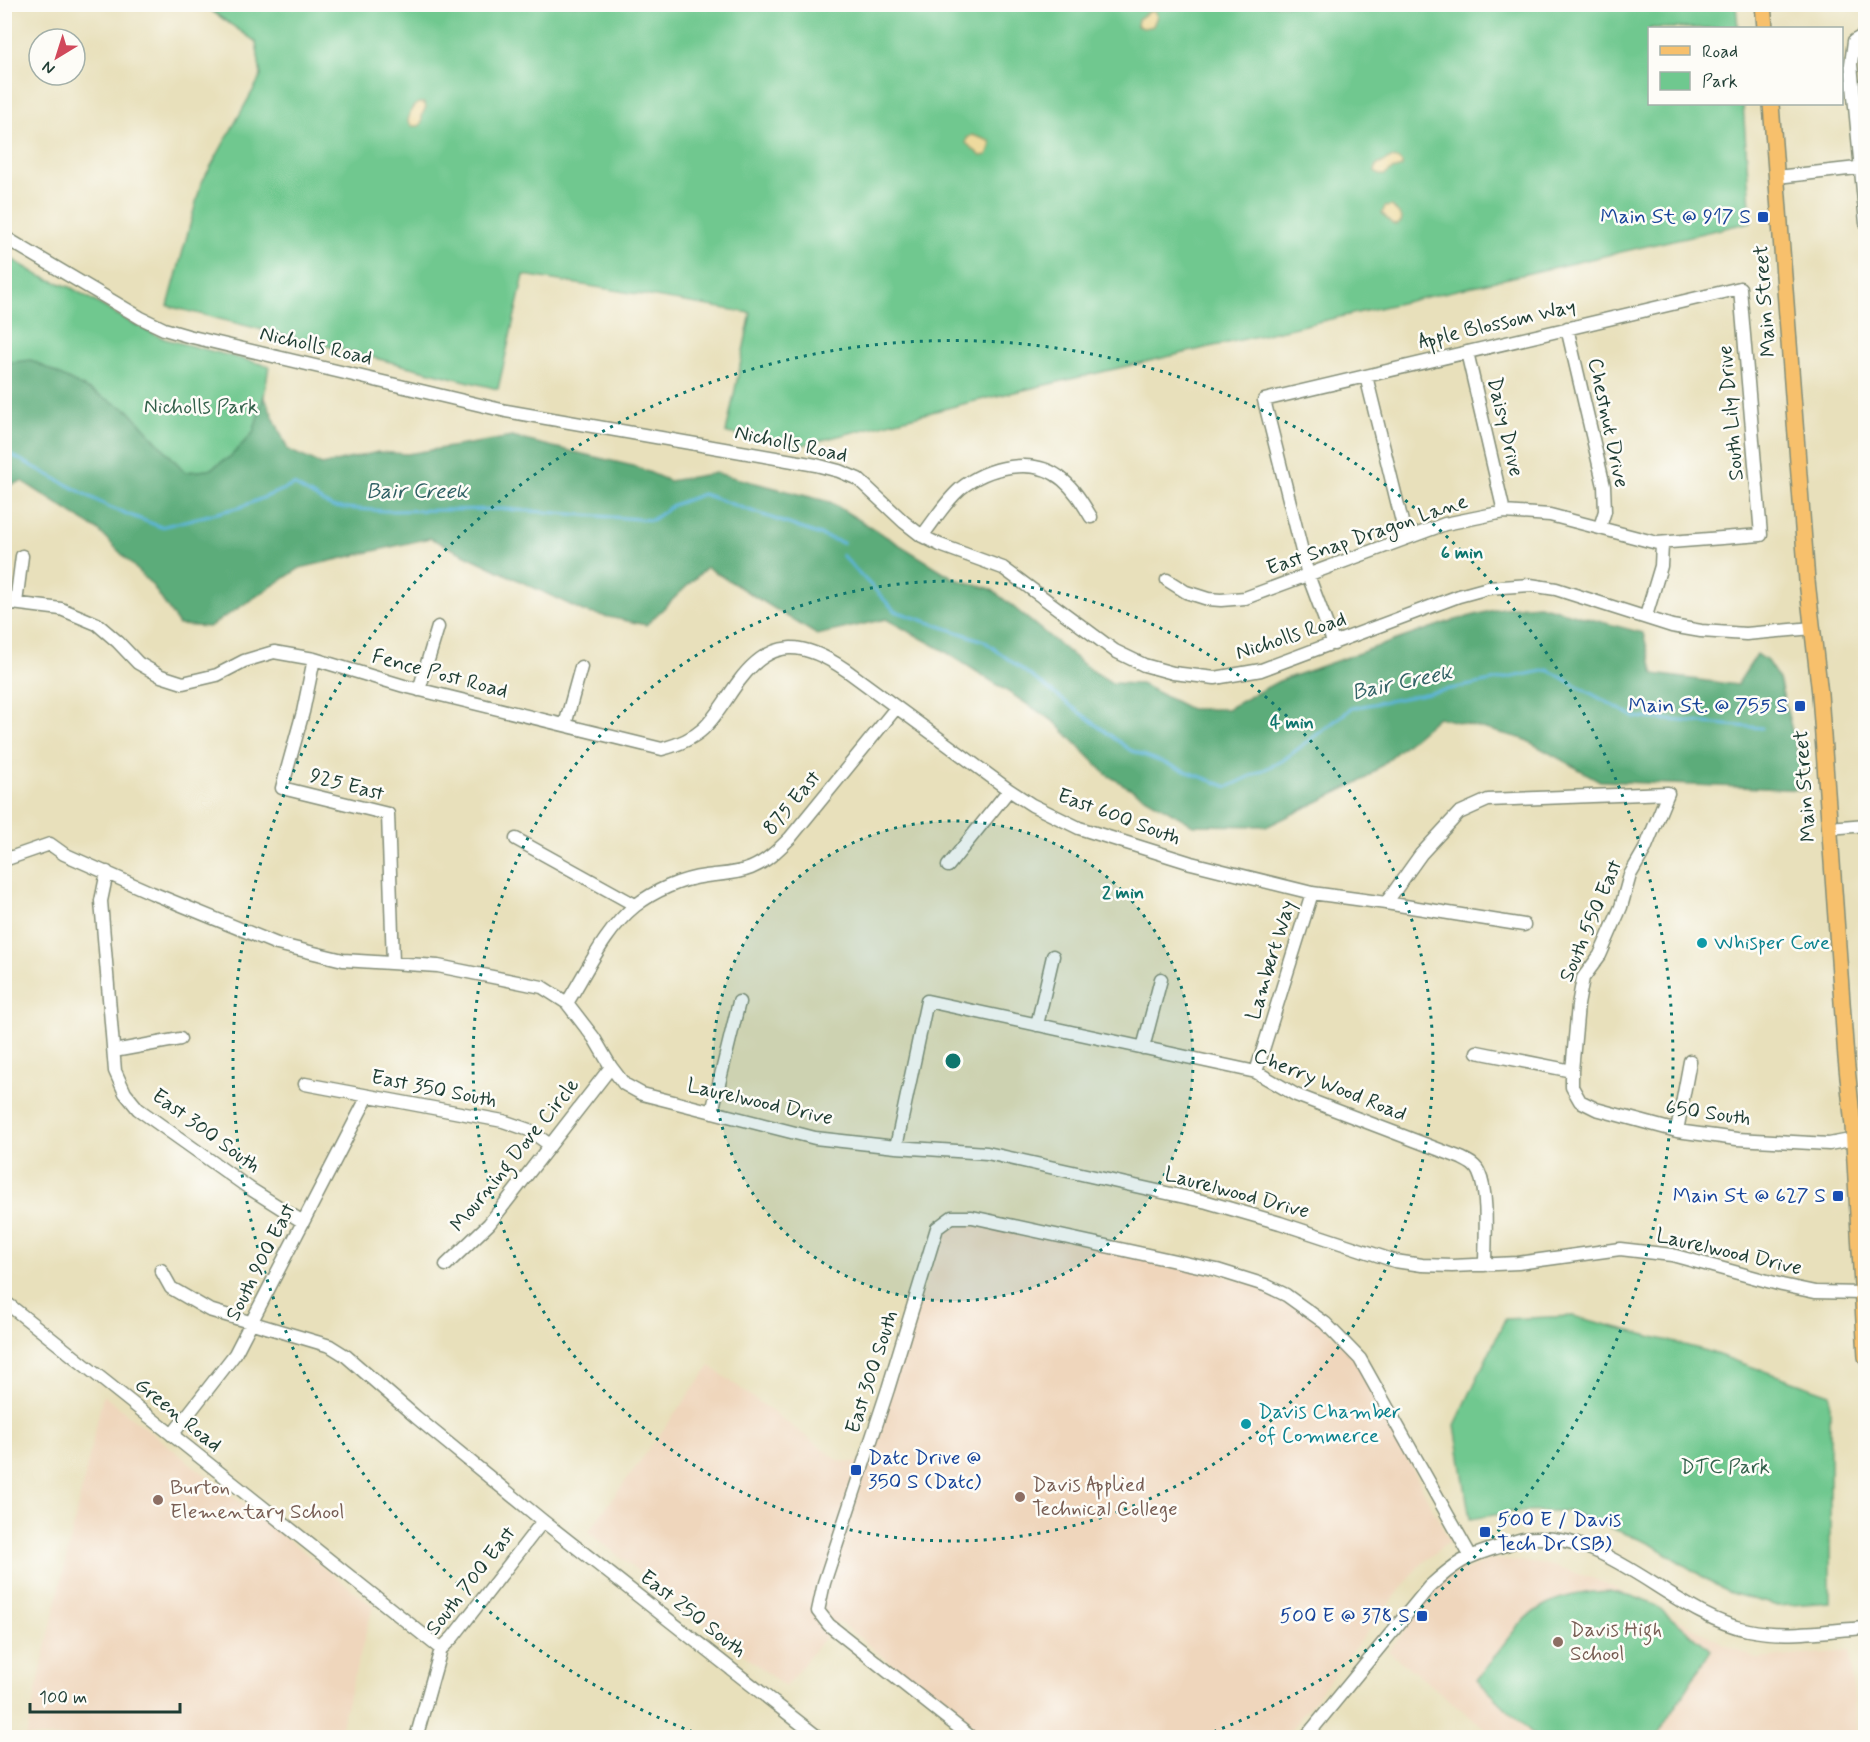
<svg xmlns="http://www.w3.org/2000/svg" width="1870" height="1742" font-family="Mynerve,sans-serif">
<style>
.built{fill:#efd6bc}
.green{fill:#6fc88f;stroke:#478262;stroke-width:1.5}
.forest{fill:#5bac7a;stroke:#3d7457;stroke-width:1.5}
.sand{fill:#eeda9e;stroke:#868c69;stroke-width:1.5}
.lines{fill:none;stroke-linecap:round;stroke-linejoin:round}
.stream{stroke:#5bb4d8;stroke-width:3}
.minor-casing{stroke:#848e78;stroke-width:15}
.major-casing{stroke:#848e78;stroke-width:18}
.minor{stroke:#fff;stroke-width:12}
.major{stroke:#f7c06c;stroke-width:15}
.ring{fill:none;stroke:#0f766e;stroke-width:3;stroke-dasharray:3 6}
.transit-dot{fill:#1a4fb4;stroke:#fdfcf7;stroke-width:2}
.culture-dot{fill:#0f9aa8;stroke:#fdfcf7;stroke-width:2}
.education-dot{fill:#8d6e63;stroke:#fdfcf7;stroke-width:2}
.labels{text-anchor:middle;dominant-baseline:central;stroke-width:5;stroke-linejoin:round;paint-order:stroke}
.transit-label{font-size:21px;fill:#164399;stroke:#fdfcf7;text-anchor:end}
.street-label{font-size:21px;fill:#1f3d34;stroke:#fdfcf7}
.park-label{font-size:21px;fill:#33604b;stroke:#fdfcf7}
.culture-label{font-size:21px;fill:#0d838f;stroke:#fdfcf7;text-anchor:start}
.education-label{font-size:21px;fill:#785e54;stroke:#fdfcf7;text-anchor:start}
.water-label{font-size:22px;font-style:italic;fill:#316165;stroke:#fdfcf7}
.centre{fill:#0f766e;stroke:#fdfcf7;stroke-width:3}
.ring-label{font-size:18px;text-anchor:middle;font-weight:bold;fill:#0f766e;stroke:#fdfcf7;stroke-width:5;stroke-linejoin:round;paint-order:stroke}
</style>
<rect width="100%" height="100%" fill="#fdfcf7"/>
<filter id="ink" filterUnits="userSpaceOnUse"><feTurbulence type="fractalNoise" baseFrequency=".0167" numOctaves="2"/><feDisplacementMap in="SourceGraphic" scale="12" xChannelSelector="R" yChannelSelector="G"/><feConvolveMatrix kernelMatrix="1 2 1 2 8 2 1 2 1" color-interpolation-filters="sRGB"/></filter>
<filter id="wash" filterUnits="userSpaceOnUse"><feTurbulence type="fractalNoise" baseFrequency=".008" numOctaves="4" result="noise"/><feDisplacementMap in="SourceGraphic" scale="24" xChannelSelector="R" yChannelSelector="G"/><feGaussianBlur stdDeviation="1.35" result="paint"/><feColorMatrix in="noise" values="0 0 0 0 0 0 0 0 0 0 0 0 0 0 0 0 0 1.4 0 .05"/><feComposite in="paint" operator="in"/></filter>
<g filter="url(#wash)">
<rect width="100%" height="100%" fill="#e8e0bb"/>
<path class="built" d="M956,1218l211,43 113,30 40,30 41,45 88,175 -31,26 -133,170 -299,1 -148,-117 -53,66 -197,-155 122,-166 129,95 28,2 77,-237z
M103,1395l270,211 -35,131h-312z
M1492,1559l57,6 46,14 64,30 46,25 51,25 94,-8 7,86h-361l-108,-86 57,-72z"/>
<path class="green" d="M203,5h1533l2,23h-88v76h93l8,118 -784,181 -164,42 -77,-12 25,-120 -227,-38 -26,114 -330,-83 33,-122 60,-108 -5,-34z
M5,255l35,21 30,11 63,37 32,15 104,27 -5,30 -11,37 -23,24 -21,13 -24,2 -57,-62 -123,-47z
M1573,1316l134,35 123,43v208l-52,4 -51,-14 -76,-48 -82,-33 -56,1 -43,7 -15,-94 50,-106z
M1608,1591l24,5 23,9 56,45 -55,87h-120l-59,-57c20,-25 39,-60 68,-75 18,-10 42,-13 63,-14z"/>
<path class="forest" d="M31,360l97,50 57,62 24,-2 21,-13 23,-24 11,-37 24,54 34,15 56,-13 29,2 105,-17 125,30 32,14 47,-8 114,29 125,77 36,10 97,79 24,15 29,1 49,25h37l52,-28 169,-59 54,-14 37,-3 104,28 11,41 83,11 20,-31 10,7 12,18 28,111 -207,-9 -76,-42 -86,-22 -73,62 -97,47 -75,-1 -86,-50 -52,-53 -112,-72 -57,-31 -69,16 -110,-68 -61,58 -61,-13 -155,-74 -130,30 -91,59 -30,-2 -27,-40 -54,-55 -76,-49 -17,6v-124z"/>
<path class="sand" d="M1154,11l3,5 -4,10 -9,2 -7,-2 1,-7 11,-7z
M419,103h5l2,4 -4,8v8l-3,3h-7l-4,-5c2,-8 3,-15 11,-18z
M972,135l18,6 1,5 -4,9 -6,1 -15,-13 1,-5z
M1391,158l6,1 5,4v4l-10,3 -7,5h-6l-4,-3 1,-6z
M1392,206l10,12 -1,4 -4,3 -5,-1 -10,-11 3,-6z"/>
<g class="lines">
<path class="stream" d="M4,451l105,56 52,20 80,-20 53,-22 38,22 53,4 118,-2 149,11 21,-15 30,-11 140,49
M842,555l53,56 89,30 146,109 98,37 54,-26 70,-53 196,-38 86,47 128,11"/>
</g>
</g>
<g filter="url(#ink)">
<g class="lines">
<g class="minor-casing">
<path id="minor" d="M1866,34l-12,7 -3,23 15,159
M1777,177l89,-10
M4,237l137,81 23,11 24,7 318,75 310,54 23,6 19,8 46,43 18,14 18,9 63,23 112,83 29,14 29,8 42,5 46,-8 198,-74 29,-8 42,-3 26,4 116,37 29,5 45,3 67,-6
M1567,328l37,158 1,25 -5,16
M1467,352l37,160
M1366,376l40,162
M922,536c12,-15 23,-34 38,-47 27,-22 74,-34 103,-9 12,10 20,24 28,37
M1167,580l19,12 22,7 13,1 24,-2 200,-74 59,-12 46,3 107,28 104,-8 -21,-247 -476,112 44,175 26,69
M4,602l57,7 36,15 21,18 20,21 23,13 22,7 34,-8 27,-14 30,-9 40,7 90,27 258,63c15,-4 29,-9 41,-20 14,-13 24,-32 36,-48 33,-44 64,-40 107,-11l163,120 23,15 47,23 112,35 121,30 74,10 138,22
M16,603l6,-47
M1646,616l15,-50 1,-22
M314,659l-11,53 -21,76 106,26 5,149
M419,690l19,-63
M565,725l16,-58
M1829,828l37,-3
M516,839l119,66
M4,860l46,-16 14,10 88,39 125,51 66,16 95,6 104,21 25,16 27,35 17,29 13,17 18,10 173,44 81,9 91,6 220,49 73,21 115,38 27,4 30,1 66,-3 102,-14 52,6 110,30 33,7 47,1
M948,866l61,-76
M107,872l-6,29 14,170 10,22 13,16 111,79 54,34
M1386,903l35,-49 38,-41 29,-13 180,-7 -23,56 -15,26 -9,32 -21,48 -17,23 -5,27 -6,66v16l8,14 16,8 81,22 60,8 92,5 37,-7
M567,1003c20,-32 38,-73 68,-97 19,-15 46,-27 71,-30 15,-2 30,-2 45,-8 15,-6 28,-19 39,-30l106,-130
M1037,1025l16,-69
M1143,1048l18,-69
M114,1051l66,-12
M1477,1052l95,19
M1256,1072l56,-179
M305,1084l198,37 26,9 21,15
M712,1112l27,-110
M1677,1131l13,-70
M896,1147l31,-146 329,71 40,23 165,63c8,4 15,7 18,15 10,21 6,68 6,92
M446,1265l43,-41 122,-157
M161,1270l10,18 38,22 121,36 16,10 70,61 127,104 276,217
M4,1301l437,348
M172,1435l63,-81 133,-258
M416,1738l25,-89 12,-12 90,-116
M972,1738l-143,-113 -11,-14 6,-28 64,-194 49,-161 15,-11h20l245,53 48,15 21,10 39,28 35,36 110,196
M1305,1738l124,-151c27,-25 38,-31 73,-41 7,-2 15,-6 22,-7 85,-11 146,75 224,91 38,8 79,0 118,-2"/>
</g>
<g class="major-casing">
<path id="major" d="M1763,4l2,24
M1771,104l36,477 13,113 26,364 7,68 13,231"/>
</g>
<use href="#minor" class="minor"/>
<use href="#major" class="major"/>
</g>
</g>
<circle cx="953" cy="1061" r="240" fill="#0f766e" fill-opacity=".12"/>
<g class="ring">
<circle cx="953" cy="1061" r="240"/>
<circle cx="953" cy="1061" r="480"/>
<path d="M701 1735A720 720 0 1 1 1205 1735"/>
</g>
<g class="transit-dot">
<rect x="1757" y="211" width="12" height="12" rx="3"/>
<rect x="1794" y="700" width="12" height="12" rx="3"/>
<rect x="1832" y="1190" width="12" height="12" rx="3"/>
<rect x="850" y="1464" width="12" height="12" rx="3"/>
<rect x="1479" y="1526" width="12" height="12" rx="3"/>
<rect x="1416" y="1610" width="12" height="12" rx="3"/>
</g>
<g class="culture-dot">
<circle cx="1702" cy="943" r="6"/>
<circle cx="1246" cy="1424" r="6"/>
</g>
<g class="education-dot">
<circle cx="1020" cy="1497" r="6"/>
<circle cx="158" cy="1500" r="6"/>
<circle cx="1558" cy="1642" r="6"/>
</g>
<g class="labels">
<g class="transit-label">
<text x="1751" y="217">Main St @ 917 S</text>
<text x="1788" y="706">Main St. @ 755 S</text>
<text x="1826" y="1196">Main St @ 627 S</text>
<text x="868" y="1458" text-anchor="start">Datc Drive @<tspan x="868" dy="24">350 S (Datc)</tspan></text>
<text x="1497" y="1520" text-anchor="start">500 E / Davis<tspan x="1497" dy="24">Tech Dr (SB)</tspan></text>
<text x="1410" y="1616">500 E @ 378 S</text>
</g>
<g class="street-label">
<text transform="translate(1765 301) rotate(-94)">Main Street</text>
<text transform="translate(1497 324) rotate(-13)">Apple Blossom Way</text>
<text transform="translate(316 346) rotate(13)">Nicholls Road</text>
<text transform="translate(1731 413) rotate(-95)">South Lily Drive</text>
<text transform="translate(1608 423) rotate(78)">Chestnut Drive</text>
<text transform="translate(1505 427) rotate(77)">Daisy Drive</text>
<text transform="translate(791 444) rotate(12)">Nicholls Road</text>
<text transform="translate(1367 535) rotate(-19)">East Snap Dragon Lane</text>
<text transform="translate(1291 636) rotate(-18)">Nicholls Road</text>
<text transform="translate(440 674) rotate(15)">Fence Post Road</text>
<text transform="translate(347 785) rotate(15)">925 East</text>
<text transform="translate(1805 786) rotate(-94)">Main Street</text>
<text transform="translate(792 803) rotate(-50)">875 East</text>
<text transform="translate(1119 817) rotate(20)">East 600 South</text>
<text transform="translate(1591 921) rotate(-67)">South 550 East</text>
<text transform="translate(1271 960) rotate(-73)">Lambert Way</text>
<text transform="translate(1330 1085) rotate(22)">Cherry Wood Road</text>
<text transform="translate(434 1089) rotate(11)">East 350 South</text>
<text transform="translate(760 1102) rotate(13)">Laurelwood Drive</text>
<text transform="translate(1708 1113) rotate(8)">650 South</text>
<text transform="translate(206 1131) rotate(36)">East 300 South</text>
<text transform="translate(515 1155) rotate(-51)">Mourning Dove Circle</text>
<text transform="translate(1237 1193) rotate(15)">Laurelwood Drive</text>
<text transform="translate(1729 1252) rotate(13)">Laurelwood Drive</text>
<text transform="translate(261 1262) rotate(-63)">South 900 East</text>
<text transform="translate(872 1372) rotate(-72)">East 300 South</text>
<text transform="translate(178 1415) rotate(39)">Green Road</text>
<text transform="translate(471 1581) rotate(-52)">South 700 East</text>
<text transform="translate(693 1614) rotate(38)">East 250 South</text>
</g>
<g class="park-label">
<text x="201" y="407">Nicholls Park</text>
<text x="1725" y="1467">DTC Park</text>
</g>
<g class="culture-label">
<text x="1714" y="943">Whisper Cove</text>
<text x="1258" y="1412">Davis Chamber<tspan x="1258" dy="24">of Commerce</tspan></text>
</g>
<g class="education-label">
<text x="1032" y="1485">Davis Applied<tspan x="1032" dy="24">Technical College</tspan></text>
<text x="170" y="1488">Burton<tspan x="170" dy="24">Elementary School</tspan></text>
<text x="1570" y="1630">Davis High<tspan x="1570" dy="24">School</tspan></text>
</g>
<g class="water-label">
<text x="417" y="492">Bair Creek</text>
<text transform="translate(1402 683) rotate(-12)">Bair Creek</text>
</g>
</g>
<circle cx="953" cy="1061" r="9" class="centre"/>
<g class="ring-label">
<text x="1462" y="558">6 min</text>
<text x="1292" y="728">4 min</text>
<text x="1123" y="898">2 min</text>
</g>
<rect width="1870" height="1742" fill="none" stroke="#fdfcf7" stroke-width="24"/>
<rect x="1648" y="27" width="195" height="78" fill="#fdfcf7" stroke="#a4b0a9" stroke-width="1.5"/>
<rect x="1660" y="46" width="30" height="9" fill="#f7c06c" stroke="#a4b0a9" stroke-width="1.5"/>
<text x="1702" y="57" font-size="18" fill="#1f3d34">Road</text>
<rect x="1660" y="72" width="30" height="18" fill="#6fc88f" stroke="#a4b0a9" stroke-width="1.5"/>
<text x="1702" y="87" font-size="18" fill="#1f3d34">Park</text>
<g transform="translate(57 57) rotate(218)"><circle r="28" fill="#fdfcf7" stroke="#a4b0a9" stroke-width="1.5"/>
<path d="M0-4.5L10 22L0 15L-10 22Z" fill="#d1495b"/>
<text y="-9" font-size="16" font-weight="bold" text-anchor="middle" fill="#1f3d34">N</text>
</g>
<path d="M30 1703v9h150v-9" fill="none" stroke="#1f3d34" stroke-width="3"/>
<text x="39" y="1703" font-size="18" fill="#1f3d34" stroke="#fdfcf7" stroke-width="4.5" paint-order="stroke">100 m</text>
</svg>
